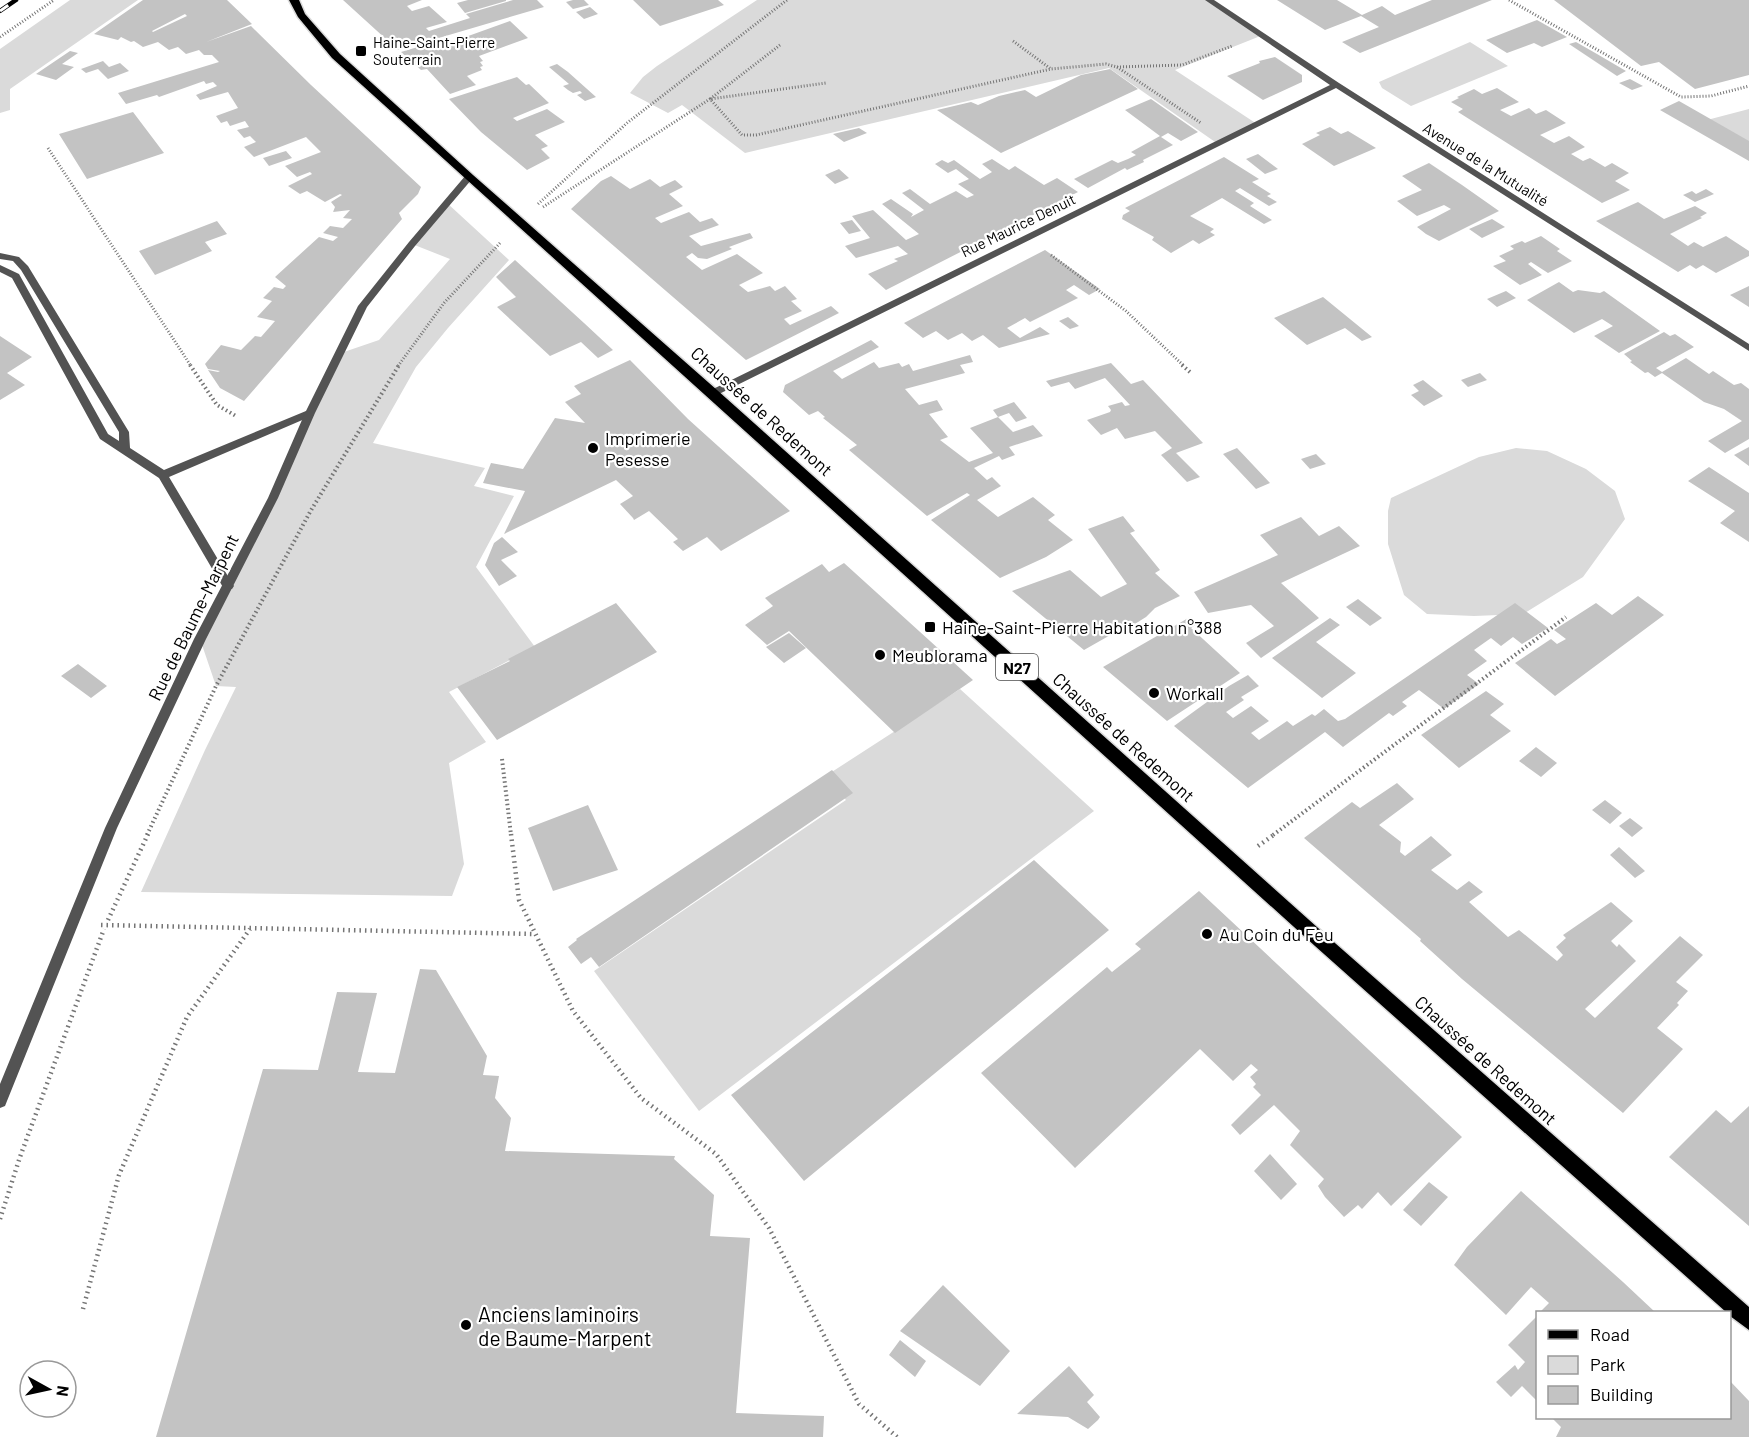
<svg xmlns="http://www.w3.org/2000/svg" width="1749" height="1437" font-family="Barlow,sans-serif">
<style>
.green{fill:#dadada}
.building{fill:#c3c3c3;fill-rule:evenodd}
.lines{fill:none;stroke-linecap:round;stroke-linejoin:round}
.primary-casing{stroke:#dbdbdb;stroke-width:3}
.path-far2{stroke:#757575;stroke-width:3;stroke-dasharray:1 2;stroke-linecap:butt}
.path-far1{stroke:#757575;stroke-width:4;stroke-dasharray:1.5 3;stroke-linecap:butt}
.path{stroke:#757575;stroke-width:4.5;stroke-dasharray:1.5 4;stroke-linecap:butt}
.lane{fill:#535353;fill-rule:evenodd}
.street{fill:#535353;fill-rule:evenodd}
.primary{fill:#000;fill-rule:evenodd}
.rail-casing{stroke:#000;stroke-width:4.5}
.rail{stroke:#fff;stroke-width:3;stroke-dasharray:10;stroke-linecap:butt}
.poi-dot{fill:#000;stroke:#fff;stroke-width:2}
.labels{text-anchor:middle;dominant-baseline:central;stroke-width:4.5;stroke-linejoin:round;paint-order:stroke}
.far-poi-label{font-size:15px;fill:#000;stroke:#fff;text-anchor:start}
.far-street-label{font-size:15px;fill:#000;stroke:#fff}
.shield{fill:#fff;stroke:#4c4c4c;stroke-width:1.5}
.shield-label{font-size:16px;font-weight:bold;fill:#000}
.street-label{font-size:18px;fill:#000;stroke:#fff}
.poi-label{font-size:18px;fill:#000;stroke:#fff;text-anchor:start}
.near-poi-label{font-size:21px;fill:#000;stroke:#fff;text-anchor:start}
</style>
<rect width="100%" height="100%" fill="#fff"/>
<path class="green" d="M70,0h68l-128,89v21l-10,3v-64z
M757,0h452l54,35 -88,35 82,54 -39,20 -109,-76 -364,85 -63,-48 -14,8 -38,-20 13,-16 14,-11z
M1470,42l38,24 -97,40 -29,-18 -3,-6z
M1749,109v37l-42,-26z
M447,203l62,57 -61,68 -32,39 -43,76 112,25 -11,18 40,10 -38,71 59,80 -86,45 37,50 -37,21 15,101 -12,32 -311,-4 64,-142 31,-63 -20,-1 -16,-47 141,-286 38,-13 71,-81 -38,-15z
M1516,448l31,3 39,18 29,22 10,28 -42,58 -60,37 -49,2 -47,-2 -23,-19 -16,-51v-33l3,-13 88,-41z
M960,689l134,122 -395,300 -105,-140 252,-171 -22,-23z"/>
<path class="building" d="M143,0h84l25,24 -46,18 45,-16 60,59 110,102 -3,7 -19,19 3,6 -158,182 -24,-13 -12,-18 10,2 2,-1 -12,-2 -3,-5 16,-19 20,5 14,-14 6,1 14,-16 -18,-4 15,-16 -9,-3 11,-11 9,2 3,-3 -11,-9 44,-40 14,4 5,-4 -15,-4 7,-7 13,2 9,-9 -9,-1 7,-8 -17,2 2,-5 -4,-5 11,-7 -2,-1 -15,8 -18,-11 -7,3 -12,-8 24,-12 -2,-2 -13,5 -12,-11 36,-14 -15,-15 -52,20 -10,-10 12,-5 -6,-6 -6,2 -7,-8 12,-3 -4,-6 -15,5 -3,-5 -6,2 -5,-7 22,-8 -10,-16 -28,8 -4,-5 21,-9 -4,-4 -7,2 -2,-3 -45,16 -2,-2 -31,9 -8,-11 101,-31 -7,-7h-8l-5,-5 -13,4 -8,-7 -9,3 -11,-8 -15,5 -9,-6 -3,1 -10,-5 -3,3 -24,-6zM185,14l2,2 -34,16 -1,-1z
M343,0h79l-15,6 5,5 17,-5 18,16 -21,6 3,3 41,-13 -4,-4 47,-14h24l7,7 -146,43z
M468,0h38v1l-41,12 -8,-10z
M573,0h11l5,5 -16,4 -7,-7z
M633,0h85l6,5 -64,21z
M1277,0h60l25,15 20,-9 13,9 37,-15h60l-132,53 -18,-11 37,-15 -18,-11 -36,14z
M1554,0h195v75l-54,14 -36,-27 -18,4z
M590,7l8,7 -14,5 -8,-7z
M1537,20l30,17 -25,10 -8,-4 -27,10 -21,-13z
M510,21l18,17 -49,18 4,5 -3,1 3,4 -3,1 2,3 -15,6 9,9 -26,9 -23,-25 -6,1 -20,-18 40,-12 5,4z
M1576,42l21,12 29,17 -9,5 -48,-32z
M70,51l8,2 -16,11 12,3 -18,13 -20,-6z
M1275,57l27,18v7l-39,18 -36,-24 33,-13 -1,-2z
M103,61l6,6 11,-4 9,8 -21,8 -10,-10 -12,4 -5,-4z
M557,64l11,8 28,25 -11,4 -8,-6 5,-2 -2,-2 -7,2 -5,-3 -5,-4 6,-2 -20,-17z
M1110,69l28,20 -137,64 -64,-43 34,-8 7,3 21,-9 26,-6 11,7 45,-22z
M517,77l9,8 3,-1 20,19 -36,15 4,3 30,-12 18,13 -30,13 13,11 -7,3 9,9 -23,12 -46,-38 -32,-33z
M1630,79l13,7 -11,4 -13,-7z
M1497,88l22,14 -19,8 11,6 18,-8 7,6 10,-4 20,13 -26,12 14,8 15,-7 16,11 -14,7 12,7 7,-3 15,9 7,-4 17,10 -14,8 15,9 -28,13 -144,-91 5,-3 -12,-7 8,-4 -2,-1 17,-8 8,5z
M1151,99l47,33 -17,9 -13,-8 -7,4 12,8 -30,15 1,2 -17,8 -2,-2 -37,20 -14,-9 38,-19 6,3 10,-4 8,-4 -5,-3 29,-16 -35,-26z
M1679,101l70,40v20l-89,-51z
M133,112l31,41 -77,26 -28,-45z
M1330,127l11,7 7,-3 28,17 -42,18 -32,-22 18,-9 -4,-2z
M859,128l8,5 -23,9 -11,-8z
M286,151l6,7 -23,8 -6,-8z
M1258,154l20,15 -13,5 -19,-15z
M1224,157l35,22 -7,3 19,12 -4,2 10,6 -8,4 -29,-18 -5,3 19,12 -4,3 22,14 -8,4 -42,-26 -32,18 24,13 -4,3 5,3 -16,9 -6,-4 -22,13 -19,-13 2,-3 -32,-18 1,-4 7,-4 -5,-3z
M992,159l17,11 6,-4 29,19 13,-7 21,14 -192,98 -18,-16 30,-13 -4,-2 14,-5 -10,-8 -42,12 -11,-12 25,-8 -18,-22 21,-6 33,30 13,-6 -37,-30 9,-5 22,15 -2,3 13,-7 -22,-17 8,-4 20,15 26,-13 11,7 7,-3 -16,-11 11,-5 -13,-10 -8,4 -13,-9 7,-4 6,3 6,-3 26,19 12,-7 -10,-8z
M1429,163l33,22 37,26 -60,30 -13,-7 -9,-7 34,-18 -7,-4 -27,11 -20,-15 25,-11 -20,-14z
M839,169l10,9 -14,6 -10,-9z
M611,176l19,13 20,-10 10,8 15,-7 8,7 -14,7 14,12 -28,12 6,5 28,-11 11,10 12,-4 7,7 -30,11 12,10 49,-13 3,5 -24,9 3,2 -25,10 -9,-1 -6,-5 -6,4 16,13 35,-16 26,19 -24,12 9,7 22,-6 5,5 10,-5 12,13 -6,2 11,10 -18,8 6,6 41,-19 8,7 -93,47 -175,-151 30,-28z
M1706,189l8,5 -19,8 -12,-7 9,-4 4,3z
M1638,202l26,17 31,-13 12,7 -7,4 2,1 -32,16 18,12 6,-4 9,5 23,-11 23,15v5l-33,17 -13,-8 -7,4 -6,-4 -12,7 -82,-51z
M1492,219l13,8 -23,11 -13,-9z
M852,220l9,11 -12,3 -9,-11z
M217,221l10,13 -22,8 7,9 -57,24 -16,-24z
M1541,236l19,13 -3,2 15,10 -24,12 -17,-11 -3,2 14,11 -22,10 -27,-19 13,-5 -7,-5 15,-7 -4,-3 12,-5 3,2z
M1045,250l55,39 -11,6 -15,-10 -8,5 12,8 -48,24 -5,-4 -18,10 13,10 20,-11 10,7 -51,14 -16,-13 -11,6 -10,-8 -14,7 -12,-9 -13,7 -19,-15z
M515,260l69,63 29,27 -15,8 -17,-16 -31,14 -53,-49 19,-10 -20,-20z
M1559,282l14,10 5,-2 22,3 4,-2 56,40 -41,22 -25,-17 19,-10 -11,-7 -28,14 -47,-33z
M1749,286v21l-19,-12z
M1506,291l10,7 -19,9 -10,-8z
M1323,297l49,40 -10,4 -17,-13 -38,17 -33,-27z
M1068,317l11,9 -9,3 -11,-8z
M1664,332l6,4 5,-2 19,13 -38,21 6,4 24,-14 23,16 4,-3 21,14 7,-2 8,6v50l-24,14 -17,-12 34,-20 -18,-12 -20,-7 -42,-29 -7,4 -7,-5 -3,1 -15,-11 2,-1 -8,-7z
M0,336l32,21 -25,16 18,12 -25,15z
M871,340l8,7 -46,24 9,8 32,-17 5,6 20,-5 3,4 7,-3 4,7 57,-16 3,7 -13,3 5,8 -60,16 14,16 18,-5 6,10 -14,4 19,23 -8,3 29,22 24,-9 -23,-25 28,-11 15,15 20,-7 10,11 -34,11 6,8 -13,5 -3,-4 -25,12 13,12 5,-3 9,9 -24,14 21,17 35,-20 22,18 -7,5 25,20 -27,17 -46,21 -69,-58 39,-25 -3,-2 -40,23 -78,-66 8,-5 -34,-27 2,-1 -7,-6 -9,4 -26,-23 2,-7z
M630,360l58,59 102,92 -69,40 -14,-14 -24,14 -10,-9 5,-3 -29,-28 -15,9 -1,-2 -13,-14 13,-8 -17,-16 -112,54 21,-43 -42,-8 8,-20 32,6 32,-51 30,5 -20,-21 16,-8 -7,-8z
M1111,363l20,21 12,-4 60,63 -27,10 24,24 -13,5 -26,-27 11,-7 -17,-17 -30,8 -8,-11 -16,7 -14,-15 23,-8 1,-2 -3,-4 14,-4 3,4 5,-1 -25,-27 -30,11 -6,-7 -18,5 -5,-6z
M1480,373l7,7 -19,7 -7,-7z
M1423,380l20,16 -19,10 -13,-11 8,-4 -6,-6z
M1014,402l13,16 -11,4 -7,-9 -11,4 -5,-7z
M1749,447v19l-15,-11z
M1237,448l33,35 -14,6 -33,-35z
M1316,454l10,10 -16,5 -9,-10z
M1709,467l40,26v49l-29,-19 15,-12 -47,-30z
M1123,516l12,15 -5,2 30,37 -5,3 25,23 -25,12 -9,9 -16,10 -2,-2 -44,25 -72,-59 58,-21 31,27 26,-13 -39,-55z
M1301,517l18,19 20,-10 21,20 -79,37 38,35 -58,40 -15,-15 28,-17 -23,-21 -43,8 -14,-21 84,-37 -18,-20z
M502,537l16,15 -17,8 16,16 -18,10 -14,-21 9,-22z
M844,563l129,117 -78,53 -106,-102 -22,14 -22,-20 28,-19 -8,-8 57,-34 7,8z
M1638,596l26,19 -109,81 -40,-33 36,-24 6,5 9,-5 -12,-9 42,-27 16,12z
M1358,599l24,19 -12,8 -24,-19z
M616,603l41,49 -160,88 -40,-53 53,-26 -2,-2z
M1515,603l33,25 -26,16 -9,-7 -12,9 -10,-8 -17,12 13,11 -20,14 12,9 -35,25 -25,-19 -17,12 5,4 -14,10 -4,-3 -46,34 -18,-15 -77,56 -74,-62 55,-40 19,-11 11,11 -18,11 3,3 -18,12 7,6 18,-12 18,15 -18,12 8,7 28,-19 6,5 19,-12 3,2 9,-7 14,12 7,-2z
M1190,617l8,6 -7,5 49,45 -73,48 -64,-54z
M1330,618l10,7 -24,17 40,31 -34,25 -50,-40z
M789,633l17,15 -22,15 -18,-16z
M78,664l29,22 -16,12 -30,-22z
M1486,691l18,13 -14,11 21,16 -52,37 -38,-33z
M1536,747l21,16 -16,14 -22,-16z
M832,770l21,23 -254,174 -8,-10 -10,7 -13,-17 9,-7 -1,-1z
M1397,783l17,16 -35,26 22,17 -1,10 5,4 26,-20 21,19 -21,15 26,20 12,-9 14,11 -14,10 39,35 11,-7 38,31 6,-6 -7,-8 10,-9 -3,-3 48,-33 22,19 -22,20 6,6 2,-3 17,17 -51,48 10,9 85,-82 23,19 -27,27 12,9 -11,12 2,2 -22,23 26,21 -60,64 -161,-134 -42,-38 1,-2 -117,-101 48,-36 8,6z
M1605,800l17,13 -12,11 -18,-14z
M588,805l30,65 -65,21 -25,-63z
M1630,818l13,10 -11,9 -13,-11z
M1619,847l26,24 -10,7 -25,-23z
M1034,860l75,70 -305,251 -73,-86z
M1199,891l263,246 -71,69 -13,-14 -16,17 -4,-4 -14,12 -19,-20 -7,-11 6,-7 -34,-34 10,-14 -26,-26 -34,30 -9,-10 30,-30 -8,-8 3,-3 -6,-7 8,-7 -7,-6 -18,17 -33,-32 -125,119 -94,-95 126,-106 5,5 29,-23 -6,-5z
M420,969l16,1 51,86 -4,19 16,1 -4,22 16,20 -6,33 170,5 -1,3 40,36 -4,41 40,2 -14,175 88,3 -1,21h-667l107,-368 55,1 19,-78 40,1 -19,79 37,1z
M1749,1106v120l-80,-69 47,-47 15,13z
M1270,1154l27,30 -16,16 -27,-29z
M1429,1182l19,15 -27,29 -18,-16z
M1521,1191l102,91 32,30h-115l9,-9 -18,-16 -25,28 -52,-50 13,-18z
M943,1285l67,66 -30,35 -80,-55z
M1538,1315v87l-16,-16 -11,11 -15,-15 19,-17 3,5 7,-8 -17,-17z
M900,1340l26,21 -11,16 -26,-22z
M1069,1366l25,29 -7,7 13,15 -2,3 -10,9 -20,-12 -51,-3z
M1730,1381l19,20v36h-193l5,-10 -9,-9h178z"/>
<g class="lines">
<g class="primary-casing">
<path id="primary" d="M289,0h10l6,14 35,40 133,121 244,215 610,546 422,371v23l-19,-14v-4h-4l-411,-366 -983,-888 -34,-41z"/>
</g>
<path class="path-far2" d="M1509,0l172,97 30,-1 38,-10
M0,37l54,-37
M1013,41l38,28
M780,45l-70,54 116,-16
M1117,67l84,56
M48,148l143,218
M538,204l89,-81 160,-123
M543,207l167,-108 32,36h14l295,-66 55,-5 11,3 65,-2 50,-19
M1051,255l75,56 58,55
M398,366l46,-63 57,-61"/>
<path class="path-far1" d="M190,365l27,40 19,11
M1182,365l8,7
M502,759l9,76
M147,835l69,-149 94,-174 89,-147
M1273,835l293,-218"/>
<path class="path" d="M511,834l8,66 54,111 68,87 75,56 53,74 90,176 38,33
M1258,846l17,-12
M108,920l40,-86
M101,925l434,9
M0,1219l20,-62 84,-228
M83,1309l36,-134 68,-158 63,-88"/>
<path class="lane" d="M0,253l19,4 9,9 101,166 1,16 34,22 142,-59h8v4l-145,62 63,106 2,3 -2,3h-8l-65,-111 -59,-39 -88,-161 -12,-6v-7l19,9 89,160 11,7v-9l-98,-162 -8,-9 -13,-2z"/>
<path class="street" d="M1205,0h9l125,83 410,261v7l-413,-263 -619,307h-8v-4l621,-306z
M469,174l3,1v4l-57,67 -48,61 -52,106 -37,85 -72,141 -89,189 -110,273 -2,5 -5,2v-24l105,-256 89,-189 74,-141 37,-85 53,-107 51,-64 57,-67z"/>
<use href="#primary" class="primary"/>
<g class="rail-casing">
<path id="rail" d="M0,11l16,-11"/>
</g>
<use href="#rail" class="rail"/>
</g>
<g class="poi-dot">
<rect x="355" y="45" width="12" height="12" rx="3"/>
<circle cx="593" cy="448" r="6"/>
<rect x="924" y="621" width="12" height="12" rx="3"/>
<circle cx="880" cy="655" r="6"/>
<circle cx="1154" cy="693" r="6"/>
<circle cx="1207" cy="934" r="6"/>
<circle cx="466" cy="1325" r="6"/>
</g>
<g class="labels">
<g class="far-poi-label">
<text x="373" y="42">Haine-Saint-Pierre<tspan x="373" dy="17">Souterrain</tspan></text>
</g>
<g class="far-street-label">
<text transform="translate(1486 164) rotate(32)">Avenue de la Mutualité</text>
<text transform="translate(1018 225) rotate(-26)">Rue Maurice Denuit</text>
</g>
<rect class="shield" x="996" y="654" width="42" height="26" rx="4.5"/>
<g class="shield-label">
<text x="1017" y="667">N27</text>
</g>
<g class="street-label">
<text transform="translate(762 411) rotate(42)">Chaussée de Redemont</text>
<text transform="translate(193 617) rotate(-64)">Rue de Baume-Marpent</text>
<text transform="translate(1124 737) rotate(42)">Chaussée de Redemont</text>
<text transform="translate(1486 1060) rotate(42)">Chaussée de Redemont</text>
</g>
<g class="poi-label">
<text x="605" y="438">Imprimerie<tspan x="605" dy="21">Pesesse</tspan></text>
<text x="942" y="627">Haine-Saint-Pierre Habitation n°388</text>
<text x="892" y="655">Meublorama</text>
<text x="1166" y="693">Workall</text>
<text x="1219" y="934">Au Coin du Feu</text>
</g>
<g class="near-poi-label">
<text x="478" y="1313">Anciens laminoirs<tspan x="478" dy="24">de Baume-Marpent</tspan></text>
</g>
</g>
<rect x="1536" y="1311" width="195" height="108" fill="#ffffff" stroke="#999999" stroke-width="1.5"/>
<rect x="1548" y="1330" width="30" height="9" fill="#000000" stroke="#999999" stroke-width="1.5"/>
<text x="1590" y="1341" font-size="18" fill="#000000">Road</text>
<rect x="1548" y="1356" width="30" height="18" fill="#dadada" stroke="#999999" stroke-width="1.5"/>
<text x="1590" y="1371" font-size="18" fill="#000000">Park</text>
<rect x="1548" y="1386" width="30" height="18" fill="#c3c3c3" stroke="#999999" stroke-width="1.5"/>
<text x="1590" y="1401" font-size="18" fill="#000000">Building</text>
<g transform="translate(48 1389) rotate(98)"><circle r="28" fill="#ffffff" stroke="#999999" stroke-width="1.5"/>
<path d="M0-4.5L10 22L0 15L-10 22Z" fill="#000000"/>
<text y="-9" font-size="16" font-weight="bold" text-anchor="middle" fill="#000000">N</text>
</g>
</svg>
